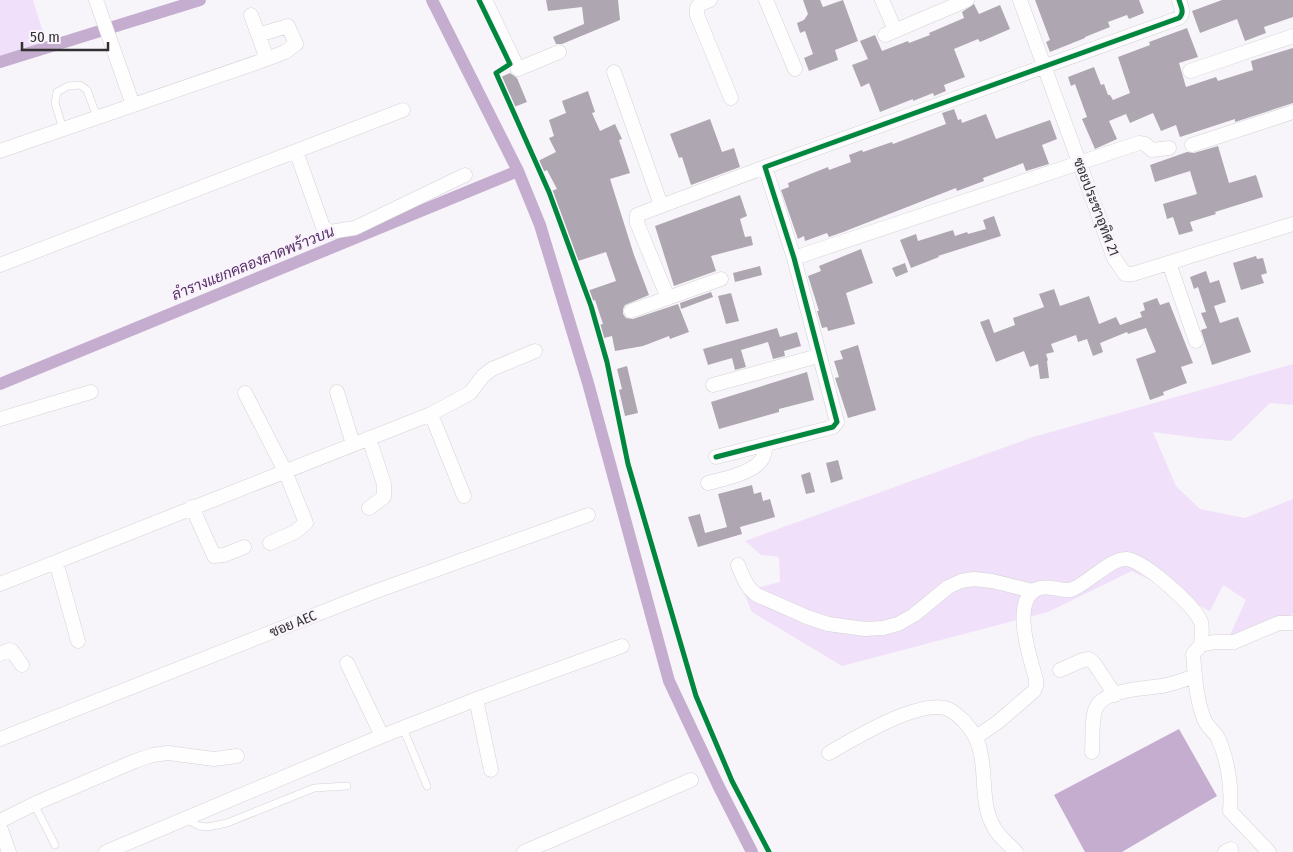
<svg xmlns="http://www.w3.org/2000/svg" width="1293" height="852" font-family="'Fira Sans Condensed',Sarabun,sans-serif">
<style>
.green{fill:#f0e0f9}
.water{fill:#c5add0}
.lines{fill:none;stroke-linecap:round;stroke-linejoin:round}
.canal{stroke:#c5add0;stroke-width:12}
.building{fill:#aea6b1}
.lane-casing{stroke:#d4d2d5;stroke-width:8}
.street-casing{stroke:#d4d2d5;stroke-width:15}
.lane{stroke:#fefefe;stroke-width:7}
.street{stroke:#fefefe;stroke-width:14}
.cycleway-casing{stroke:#f9f4fb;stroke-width:8}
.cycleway{stroke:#00873e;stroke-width:5}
.labels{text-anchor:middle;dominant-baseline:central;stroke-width:5;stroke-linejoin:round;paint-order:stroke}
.street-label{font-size:14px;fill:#323032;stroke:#f9f4fb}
.water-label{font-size:15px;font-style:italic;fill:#5a306c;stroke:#f9f4fb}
</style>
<rect width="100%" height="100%" fill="#f8f5fa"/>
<path class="green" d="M0,0h33l13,42 -46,15z
M1293,364v41l-23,-2 -39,38 -33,-3 -45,-6 23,54 24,23 45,9 48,-19v115l-64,23 17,-37 -23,-15 -13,26 -78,-40 -84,41 -206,54 -90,-54 -9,-21 37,-9 -1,-25 -18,-2 -16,-14 288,-104z"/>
<path class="water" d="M1179,729l38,67 -95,56h-37l-31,-57z"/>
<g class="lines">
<path class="canal" d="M432,0l86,171 22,54 48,158 81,298 49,104 34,67
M0,62l200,-62
M0,384l518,-213"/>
</g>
<path class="building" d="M546,0h72l2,20 -58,24h-6l-3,-7 31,-13 -2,-17 -34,4z
M803,0h17l3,7 20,-7 15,41 -23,9 3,10 -29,11 -5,-13 9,-4 -8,-23 -5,2 -3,-10 7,-3 4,-6z
M1035,0h104l5,13 -15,6 -2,-4 -19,7 2,5 -25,10v1l-35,14 -4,-10 4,-2z
M1222,0h71v17l-29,10 2,6 -21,8 -8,-22 -37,14 -8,-22z
M974,4l5,10 21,-9 10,24 -30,13 -2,-3 -24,10 11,28 -21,8 2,6 -12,5 -1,-3 -20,8v-2l-33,13 -11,-29 -8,4 -9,-22 16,-6 -8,-18 15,-6 7,16 26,-10 1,2 21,-8 -1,-2 35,-15 -2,-6z
M1187,28l11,29 -19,6 7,24 30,-10 2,4 35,-11 -2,-9 42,-13v55l-58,19v-3l-55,18 -4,-12 -15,6 -8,-18 -23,10 -4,-9 -17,7 8,18 -22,10 -13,-30 5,-2 -12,-33 -4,2 -3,-9 26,-10 7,18 3,-1 4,11h2l3,5 17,-7 -12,-36 32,-12 -1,-3z
M510,73l7,5 10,24 -13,5 -13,-30z
M588,91l7,21 -3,1 8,18 15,-7 7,15 -3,1 11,33 -20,6 24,76 15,40 -24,10 -2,4v5l3,4 7,1 45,-15 11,28 -19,7 -1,-3 -26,10 -28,5 -3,-15 -8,2 -5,-13 4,-1 -8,-24 -5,2 -3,-11 29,-10 -10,-29 -31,10 -24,-71 6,-2 -10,-19 -4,2 -5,-11 18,-9 -7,-14 5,-2 -5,-16 17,-7 -4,-12z
M954,109l4,11 3,-1 1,4 24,-9 10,25 54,-19 7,19 -15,6 7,19 -23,7 -3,-8 -40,15 1,3 -27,10 -1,-3 -113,44 -14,5 -2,-4 -22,8 -1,-5 -6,3 -17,-49 8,-3 -1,-4 40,-16 1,3 22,-8 -2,-7 13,-5 1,2 29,-10 1,2 53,-20 -4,-11z
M710,119l12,33 12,-4 6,19 -49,18 -9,-28 -3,1 -9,-24z
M1218,146l11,37 27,-8 7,22 -48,15 1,2 -26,8 3,9 -14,4 -6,-18 -6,2 -4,-15 34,-10 -7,-23 -35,11 -5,-17 37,-13 7,1z
M740,195l7,21 -7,3 5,18 6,-1 2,9 -42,11 5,15 -42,15 -19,-60z
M994,216l7,20 -63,20 1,1 -28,11 -11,-28 16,-6 2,7 35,-11 2,6 12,-4 1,2 18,-5 -3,-9z
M861,249l12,34 -27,10 9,31 -27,7 -1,-4 -5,1 -5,-17h2l-11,-35 13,-5 -2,-5z
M1256,256l1,3 6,-1 4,15 -6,2 3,8 -23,7 -8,-27z
M905,263l3,9 -12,5 -4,-9z
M760,266l2,9 -27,7 -2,-9z
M1206,271l4,12 9,-3 7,22 -12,4 6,17 18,-6 13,35 -39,13 -11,-35 6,-2 -6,-15 5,-1 -8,-25 -4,2 -4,-12z
M1054,289l6,17 29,-10 10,28 17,-7 4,8 22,-8 -2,-5 5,-2 -2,-7 14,-5 3,7 9,-3 24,61 -12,4 6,16 -24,9 1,3 -14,5 -14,-41 20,-7 -10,-24 -18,6 -1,-2 -27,11 3,9 -10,4 -6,-17 -9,3 -2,-7 -25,9 3,8 -8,2 2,6 -1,1 2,17 -9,1 -2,-15 -8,3 -6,-16 -28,11 -16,-40 9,-3 5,14 21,-8 -2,-7 31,-11 -5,-13z
M711,292l2,5 -32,12 -1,-6z
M731,293l8,28 -13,3 -8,-28z
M777,328l3,9 17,-5 4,14 -17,5 1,5 -12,3 -5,-17 -27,8 5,17 -11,3 -3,-12 -24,7 -5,-16z
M858,345l18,65 -28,8 -13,-40 4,-1 -5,-16 9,-2 -3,-8z
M627,366l11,47 -13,3 -6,-26 3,-1 -5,-20z
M807,372l7,28 -35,9v3l-60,17 -8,-27z
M838,460l5,19 -12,4 -5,-20z
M810,472l5,20 -9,2 -5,-19z
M752,485l2,9 7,-2 2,9 7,-2 5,18 -35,10 2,7 -44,13 -10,-30 12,-3 5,19 22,-6 -9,-33z"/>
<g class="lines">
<g class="lane-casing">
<path id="lane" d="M63,129l-8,-26 2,-11 11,-6 12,-1 7,5 10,27
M403,728l24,58
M34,804l21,41
M186,819l13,7 9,1 19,-4 87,-35 33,-2"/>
</g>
<g class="street-casing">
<path id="street" d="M96,0l37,105
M485,0l33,69 41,-17
M710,0l-10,4 -3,4v7l34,83
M766,0l29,69
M882,0l13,30
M1020,0l94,258 11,16h8l160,-50
M251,15l16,44
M885,35l82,-35
M1190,71l103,-35
M614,72l47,133
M1192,145l101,-33
M0,151l267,-92 18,-7 11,-8 -8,-18 -30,9
M296,151l27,76 7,5 25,-4 110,-53
M794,258l345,-115 6,1 7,6 17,-2
M1169,263l27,78
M0,265l403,-155
M668,298l-31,-75v-8l128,-48
M631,311l90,-32
M713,385l105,-29
M337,392l16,52
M245,393l40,78 21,52 -11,9 -25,11
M431,414l33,82
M0,419l91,-27
M716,457l117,-30 4,-5 -43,-164 -29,-91 414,-149c6,-6 2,-11 0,-18
M708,483c15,-4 46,-10 54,-24 3,-4 3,-10 4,-15
M192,507l22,49 10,-1 20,-8
M369,508l15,-11v-13l-15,-46
M56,562l22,79
M738,565c5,12 8,22 19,30l50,22 21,7 37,5 18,-1 15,-4 16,-9 34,-28 13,-6 13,-2 18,2 41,10
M0,584l431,-170 39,-21 13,-17 9,-7 43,-18
M0,654l9,-4 3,1 10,14
M347,663l35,73
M1060,670l23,-10 6,-1 5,4 21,32
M476,699l15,71
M976,737l22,-15 36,-31 2,-5v-7c-6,-21 -27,-82 4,-91 10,-3 24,5 33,1 16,-7 37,-30 53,-30 18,1 69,47 75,63 2,6 0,17 0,23
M0,739l371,-146 217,-78
M1092,752c1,-12 -1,-37 5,-46 9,-16 48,-18 65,-20 11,-2 22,-6 33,-10
M829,753c26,-15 87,-52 116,-45 8,2 13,8 19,13 9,10 15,20 17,34 5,25 0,52 14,74 5,9 14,15 21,23
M0,821l34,-17 101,-43 18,-6 15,-2 46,6 23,-3
M0,827l9,25
M106,852l276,-116 100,-39 140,-51
M524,852l167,-72
M1225,852l6,-3
M1269,852l-39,-41c2,-23 -2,-51 -12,-73 -4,-7 -11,-11 -14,-19 -8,-21 -9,-43 -11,-65l8,-9 13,-3h20l45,-19h14"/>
</g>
<use href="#lane" class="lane"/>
<use href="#street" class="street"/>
<g class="cycleway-casing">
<path id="cycleway" d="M479,0l31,64 -14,9 53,119 42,114 16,56 21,102 68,232 36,85 37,71
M716,457l117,-30 4,-5 -43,-164 -29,-91 414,-149c6,-6 2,-11 0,-18"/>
</g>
<use href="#cycleway" class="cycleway"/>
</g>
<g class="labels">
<g class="street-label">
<text transform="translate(1096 207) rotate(69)">ซอยประชาอุทิศ 21</text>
<text transform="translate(293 624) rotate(-22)">ซอย AEC</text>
</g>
<g class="water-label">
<text transform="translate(253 263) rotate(-22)">ลำรางแยกคลองลาดพร้าวบน</text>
</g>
</g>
<path d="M22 42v8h86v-8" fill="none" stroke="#323032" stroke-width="2.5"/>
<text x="30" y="42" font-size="15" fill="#323032" stroke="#f9f4fb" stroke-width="4" paint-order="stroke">50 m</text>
</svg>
